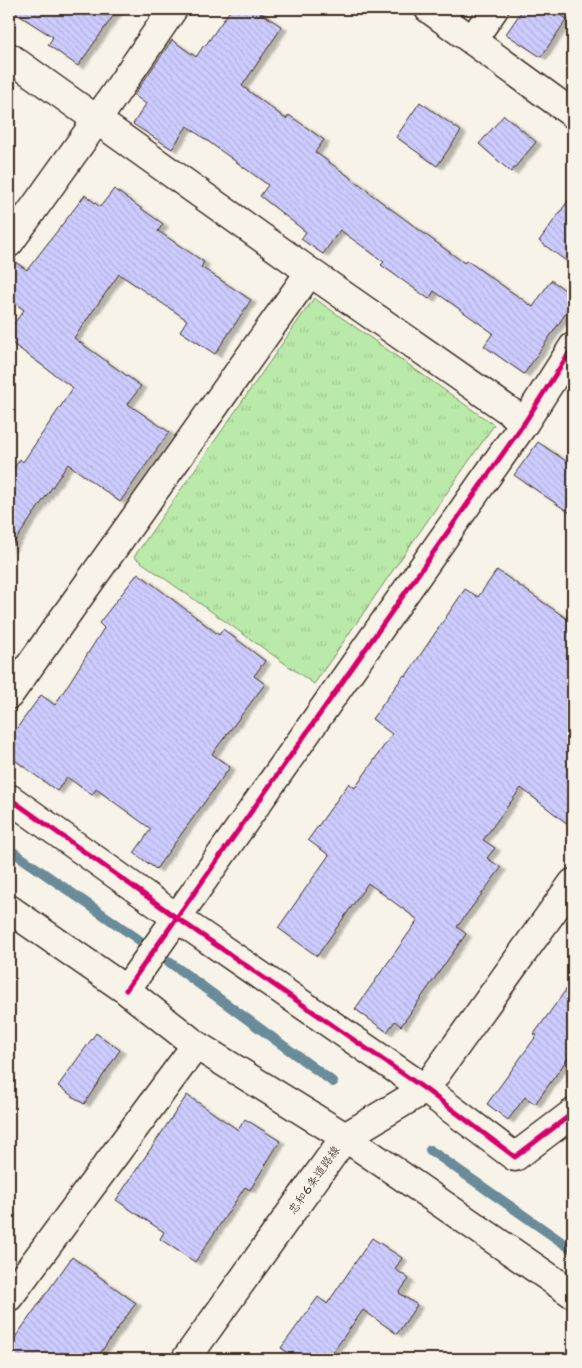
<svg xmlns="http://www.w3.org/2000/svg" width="582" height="1368" font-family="'Shantell Sans','Klee One',sans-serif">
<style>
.grass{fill:url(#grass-tufts);stroke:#7a8a64}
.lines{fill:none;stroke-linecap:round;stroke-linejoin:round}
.stream{stroke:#6a8b99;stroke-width:10}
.building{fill:url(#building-back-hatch);stroke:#3b2a1e;filter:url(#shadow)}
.minor-casing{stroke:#3b2a1e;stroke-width:31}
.minor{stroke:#f7f3e8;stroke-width:28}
.cycleway-casing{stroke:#f7f3e8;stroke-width:8}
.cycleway{stroke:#d6006c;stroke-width:5}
.labels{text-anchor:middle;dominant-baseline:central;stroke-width:4.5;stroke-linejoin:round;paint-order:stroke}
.street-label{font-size:12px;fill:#3b2a1e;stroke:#f7f3e8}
</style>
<defs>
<pattern id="grass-tufts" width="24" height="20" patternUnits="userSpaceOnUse" patternTransform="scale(1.25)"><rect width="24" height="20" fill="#baeaa9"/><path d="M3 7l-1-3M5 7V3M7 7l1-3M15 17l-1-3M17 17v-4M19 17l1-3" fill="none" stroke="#a1c991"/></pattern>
<pattern id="building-back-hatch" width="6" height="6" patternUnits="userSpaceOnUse" patternTransform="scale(1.25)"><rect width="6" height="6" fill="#cdccff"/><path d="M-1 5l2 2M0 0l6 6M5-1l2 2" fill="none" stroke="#b1afda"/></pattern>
<filter id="shadow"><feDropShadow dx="5.5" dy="3" stdDeviation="1" flood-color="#0004"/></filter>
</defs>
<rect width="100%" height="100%" fill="#f7f3e8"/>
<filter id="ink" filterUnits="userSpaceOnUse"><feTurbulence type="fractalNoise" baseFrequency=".02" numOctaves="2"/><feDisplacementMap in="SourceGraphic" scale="10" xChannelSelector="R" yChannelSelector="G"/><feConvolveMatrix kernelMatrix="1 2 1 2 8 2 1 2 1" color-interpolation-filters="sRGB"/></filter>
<g filter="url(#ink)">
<path class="grass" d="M314,298l180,127 -180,259 -180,-127z"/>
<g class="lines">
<path class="stream" d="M9,849l126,88 198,145
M430,1150l143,100"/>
</g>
<path class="building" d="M9,9h109l-40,57 -30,-21 5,-8z
M231,9h24l27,18 -40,59 44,33 3,-4 35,25 -9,12 54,39 -1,1 96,71 2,-3 67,47 18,-27 22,16v7l-49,71 -40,-28 9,-13 -59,-42 -5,8 -48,-34 3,-3 -44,-32 -17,24 -22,-15 5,-7 -46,-36 8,-11 -81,-59 -15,23 -39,-25 13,-20 -12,-9 38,-55 24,17 8,-12 1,1z
M523,9h28l16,10 -26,38 -35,-23z
M420,102l41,29 -24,35 -41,-29z
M504,115l32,27 -25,30 -32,-28z
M114,189l49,35 -5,7 46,31 -3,5 50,33 -36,54 -35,-23 7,-11 -68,-46 -45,64 67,48 -13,18 41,28 -49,70 -52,-38 -59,86v-75l11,-16 3,3 50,-74 -64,-47v-11l15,-20 -15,-11v-41l18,12 58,-75 15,12z
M573,194v72l-34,-25z
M538,442l35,24v49l-59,-40z
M497,570l76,53v205l-52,-40 -38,52 12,8 -8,10 14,10 -44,59 9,7 -65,92 -6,-5 -8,11 -32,-23 63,-89 -50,-37 -51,73 -39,-28 51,-73 -21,-15 41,-57 6,5 37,-54 -20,-15 32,-44 2,1 59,-87 13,8z
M138,573l81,62 4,-6 42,32 -11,15 11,8 -53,70 18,13 -74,102 -22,-16 17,-24 -55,-40 -4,6 -25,-18 -10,14 -48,-35v-17l32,-44 14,10 49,-77 -5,-5z
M573,980v71l-38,53 -10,-7 -17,23 -21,-16 50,-69 -3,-1z
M96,1033l24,17 -36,54 -26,-18z
M187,1095l51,35 7,-11 35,22 -30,49 -5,-3 -50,75 -35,-23 4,-7 -48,-32z
M372,1238l30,20 -7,11 14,10 -10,14 18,12 -20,29 -34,-24 -35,49h-32l-15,-11 37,-51 9,7z
M72,1257l64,46 -40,56h-87v-13z"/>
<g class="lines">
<g class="minor-casing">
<path id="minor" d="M429,9l144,105
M473,39l21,-30
M9,57l301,215 215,150
M9,243l88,-123 76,-111
M9,695l301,-423
M9,798l168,120 248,171 90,68 58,-44
M9,909l117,81 70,55 149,92 228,157
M126,990l399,-568 48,-75
M9,1297l187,-252
M186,1359l159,-222 80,-48 148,-206"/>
</g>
<use href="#minor" class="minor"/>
<g class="cycleway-casing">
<path id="cycleway" d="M9,798l168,120 248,171 90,68 58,-44
M126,990l399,-568 48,-75"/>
</g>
<use href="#cycleway" class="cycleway"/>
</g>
</g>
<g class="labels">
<g class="street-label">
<text transform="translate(314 1180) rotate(-55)">忠和6条道路線</text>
</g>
</g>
<rect width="582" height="1368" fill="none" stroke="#f7f3e8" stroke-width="30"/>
<rect x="15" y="15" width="552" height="1338" fill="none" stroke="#3b2a1e" stroke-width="2" filter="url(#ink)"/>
</svg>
